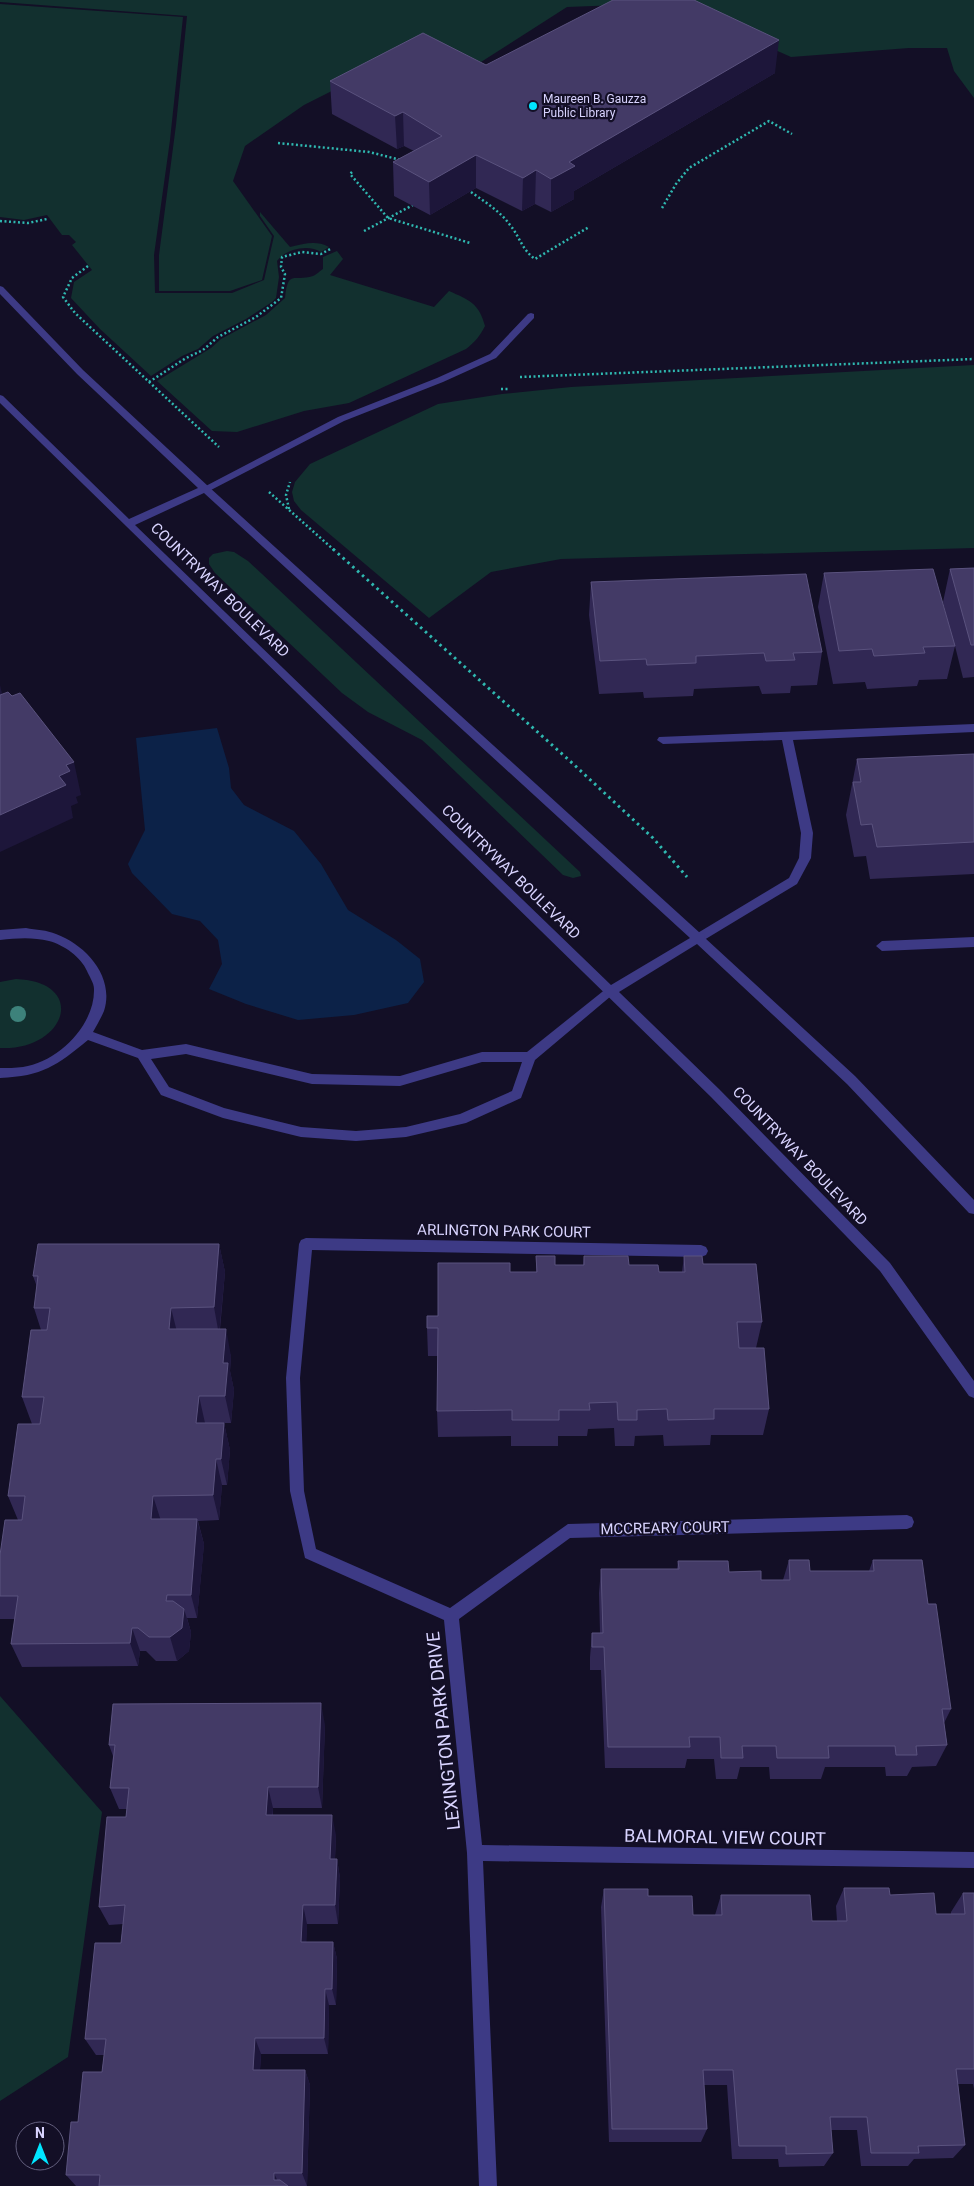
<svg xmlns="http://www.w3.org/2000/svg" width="974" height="2186" font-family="Roboto,sans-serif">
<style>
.green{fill:#12302f}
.water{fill:#0c2248}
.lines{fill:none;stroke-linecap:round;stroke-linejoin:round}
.path-far1{stroke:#2fb8b0;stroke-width:2.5;stroke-dasharray:2 2.5;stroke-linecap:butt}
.path{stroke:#2fb8b0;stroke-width:3;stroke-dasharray:2.5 4;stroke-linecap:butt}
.service{fill:#3d3a85;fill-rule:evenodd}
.minor{fill:#3d3a85;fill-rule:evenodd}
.tertiary{fill:#3d3a85;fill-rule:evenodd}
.tree{fill:#3d827b}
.wall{fill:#312854}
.shaded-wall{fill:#1d163a}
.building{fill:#433a66;stroke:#5a527e}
.poi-dot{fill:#00e5ff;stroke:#130f26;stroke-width:2}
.labels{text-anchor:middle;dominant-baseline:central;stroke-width:4.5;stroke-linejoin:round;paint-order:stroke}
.far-poi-label{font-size:12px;fill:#d9d4ff;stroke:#130f26;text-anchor:start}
.street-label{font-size:15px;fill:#d9d4ff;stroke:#130f26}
.near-street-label{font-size:18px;fill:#d9d4ff;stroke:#130f26}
</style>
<rect width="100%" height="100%" fill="#130f26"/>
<path class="green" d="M0,0h974v98l-20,-27 -7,-23h-38l-118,9 -120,-54 -104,4 -86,55 -58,-17 -119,60 -59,41 -12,35 39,55 -10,44 -32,11h-71v-36l17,-130 11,-109 -187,-14z
M0,4l183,13 -13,123 -16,115 1,38h77l32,-13 10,-44 -14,-20v-4l30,35c15,-3 25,-7 39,0l-8,5c-13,-8 -35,-3 -44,9l2,16 -3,21 -4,4 -26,17 -33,17 -15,13 -16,7 -31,20 -51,-47 -29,-31 3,-16 18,-12 -20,-25 4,-3 -7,-7h-7l-15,-20 -23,5 -24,-3z
M337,251l6,8 -13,16 104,32 15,-16c20,9 30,12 36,35 -5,10 -10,16 -19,23l-117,54 -45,8 -67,21 -25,-1 -55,-50 54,-33 10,-9 45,-24 19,-17c3,-29 8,-16 28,-22 3,-1 7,-5 10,-7v-12z
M974,365v183l-413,11 -70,13 -62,46 -128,-108 -7,-9 -2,-9 3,-10 15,-18 128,-60 64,-10 69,-7z
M227,551l7,1 14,9 332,311 1,4 -8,2 -10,-3 -131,-126 -10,-9 -54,-28 -26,-19 -127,-120 -6,-9v-6l4,-4z
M16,979c73,3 50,72 -16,69v-66z
M0,1696l102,116 -34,245 -68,44z"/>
<path class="water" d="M217,728l12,40 2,20 13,17 50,26 27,33 27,46 48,30 24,19 4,23 -16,21 -54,12 -56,5 -52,-16 -37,-15 13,-25 -4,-24 -18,-19 -28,-7 -40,-41 -4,-9 17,-34 -9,-92z"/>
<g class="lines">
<path class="path-far1" d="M278,143l91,9 32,8
M352,172l-2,2 38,44 82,25
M471,192c14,10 29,19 39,33 10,12 12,25 25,34l54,-32
M662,208l14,-24 13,-16 80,-47 23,13
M0,221l28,2 19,-4
M364,231l49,-26
M88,266l-16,12 -9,19 12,16 144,134
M520,377l454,-18
M149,382l37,-24 17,-8 15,-13 38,-20 25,-19 4,-24 -4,-7 1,-10 20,-5 19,2 11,-6
M501,389h7
M269,492l65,58
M289,509l-3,-14 4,-13"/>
<path class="path" d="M333,549l237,212 83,77 34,39"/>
<path class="service" d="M531,313l3,1v4l-38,40 -53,24 -99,39 -135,70h-8l-1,-2 138,-72 99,-39 53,-24 38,-40z
M974,724v8l-181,8 20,93 -2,25 -14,26 -93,56h-8l-2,-3 2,-3 93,-56 10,-20 2,-25 -19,-93 -119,4 -6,-4 2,-3z
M974,937v10l-92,4 -6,-5 6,-5z"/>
<path class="minor" d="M26,928c10,2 21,2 30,6 30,11 59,43 48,77 -3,7 -7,14 -11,21l49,18 44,-6 126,30 88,2 82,-24h45l80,-64h8l2,3 -82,69 -14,38 -55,25 -60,14 -50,4 -55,-4 -78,-19 -62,-23 -23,-37 -50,-18c-32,26 -45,36 -88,38v-10c7,0 16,0 23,-1 35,-5 72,-42 71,-78 0,-6 -5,-13 -7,-18 -6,-14 -23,-26 -38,-30 -16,-4 -32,-3 -49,-1v-10zM186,1054l126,30 88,2 82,-24h40l-10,29 -52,23 -54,13 -50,4 -55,-4 -77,-19 -55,-21 -18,-28z
M306,1238l395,7 5,2 2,4 -2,4 -5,2 -389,-7 -12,128 4,113 12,58 134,59 118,-84 339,-9 5,2 2,5 -2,5 -5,2 -337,9 -111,81 23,226 492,7v16l-491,-7 14,325h-18l-12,-333 -23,-233 -139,-62 -15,-67 -4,-113 13,-134 2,-4z"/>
<path class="tertiary" d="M0,286l3,1 80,83 126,117 491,446 4,1 1,4 150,138 119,124v14l-5,-1 -122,-129 -150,-140 -78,48 100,97 171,174 84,118v17l-5,-2 -89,-125 -169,-174 -711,-694v-8l3,1 126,123 69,-31 -121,-114 -77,-80zM204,493l486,445 -79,47 -476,-460z"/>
</g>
<circle class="tree" cx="18" cy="1014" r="8"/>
<path class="wall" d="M486,65l289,8 -201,118v8l-23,13 -16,-8 -13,7 -46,-23 -46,27 -36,-19 -1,-34 21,-11 -10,-5 -7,3 -65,-35 -2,-33z
M974,568v109l-11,1 -8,-32 -8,33 -28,1 -2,6 -50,3 -2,-7 -32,2 -15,-77 6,-34 126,57 -7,-28 7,-33z
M591,582l231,70 -5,33 -26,1 -1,7 -28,1 -3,-8 -65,3 -1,7 -49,2 -1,-6 -44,2 -10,-79z
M974,756v118l-104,5 -4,-23 -12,1 -8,-42 11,-56z
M219,1244l6,28 -5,57 11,27 -1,15 4,19 -3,33h-26h19l6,27 -3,35h-5l-3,35 -21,1 6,23 -7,74h-10l4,14 -2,19 -12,10h-21l-10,-10h-6l-2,15 -116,1 -11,-23 4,-25h-15v-64l18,-35 -10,-24 24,-72 -10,-27 19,-67 -7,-22 3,-21 -4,-11z
M536,1256l19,9h28l1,-9 75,16h23l2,-16 19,8 59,58 -6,26 13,61 -6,26h-52l-1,10 -46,1 -1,-11 -28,1 -1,10h-19l-1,-18 -26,1 -1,7h-29v10h-47v-10l-73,1 -1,-26 1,-55h-10l-1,-28 11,-12 72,-44h26z
M789,1560l21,11h59l4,-11 55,44 23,105 -7,14 3,22 -11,21 -24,1 -5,9h-21l-1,-9h-60l-4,12h-51l-1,-12h-29l-3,12h-21l-2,-20h-27l-2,9h-80l-4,-98h-11v-13l2,-24h8l-1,-40 2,-24h76l1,-8 83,19h22z
M325,1725l-3,83h-49v7l63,20 -1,24h2l3,19 -2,46h-31l-1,18h27l4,17 -1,46h-7l-1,49h-67l-1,16h45l5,15 -3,101h-231l-10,-11 12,-53 24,-50 2,-17h-8l-11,-16 36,-96 2,-19 -14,1 -10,-18 27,-90 1,-8h-8l-9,-21 3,-32 -4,-11z
M844,1888l46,7 46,19h15v-2l12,-19h11v196l-1,-5h-15l7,61 -12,13 -39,1 -6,7h-47l-4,-36h-26l2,23 -9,13 -45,1 -1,-8h-46l-5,-74h-23l3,44 -6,13h-92l-8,-235 3,-18 44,7 45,19h22l6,-20 91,26h25l-1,-15z"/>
<path class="shaded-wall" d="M779,40l-4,33 -201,118v8l-23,13v-33l18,-17z
M403,112l1,34 -7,3 -2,-33z
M476,155v33l-46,27 -1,-33z
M536,170l-1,34 -13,7 1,-33z
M0,685l3,13 -3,1z
M74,762l7,33 -5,2 2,6 -7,3 2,12 -73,34v-37l59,-39 7,-11z
M219,1244l6,28 -6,63 -5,-28z
M171,1308l7,28 -9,-7z
M226,1329l5,27 -1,15 4,19 -3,33 -6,-27 -2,-33z
M199,1396l6,27h-9z
M224,1423l6,27 -3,35 -6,-26z
M216,1459l6,26 -3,35 -6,-25z
M153,1496l8,25 -10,-2z
M197,1519l7,25 -7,74 -6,-23z
M184,1609l7,23 -2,19 -12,10 -7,-24z
M132,1628l8,23 -2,15 -8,-23z
M321,1703l4,22 -3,83 -4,-21z
M268,1787l5,21 -2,27 -5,-20z
M332,1815l4,20 -2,43 -4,-19z
M337,1859l3,19 -2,46 -3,-19z
M303,1905l4,19 -1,35 -5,-17z
M333,1942l4,17 -1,46 -4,-16z
M325,1989l4,16 -1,49 -4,-16z
M255,2038l6,16 -2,31 -6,-15z
M305,2070l5,15 -3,101 -5,-13z
M274,2173l6,13 -6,-6z"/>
<path class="building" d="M613,0h81l85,40 -210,122 6,4 -24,13 -15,-9 -13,8 -47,-23 -47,27 -36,-20 49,-26 -39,-24 -8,4 -65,-35 93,-48 63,32z
M974,568v77h-3l-21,-76z
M933,569l22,77 -32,1 2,6 -51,3 -2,-7 -33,2 -15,-78z
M806,574l16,78 -29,1 2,7 -29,1 -2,-8 -68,3v7l-49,2 -1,-6 -46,2 -9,-79z
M8,692l4,4 8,-3 54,69 -8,3 4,6 -11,5 7,9 -66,30v-120z
M974,754v88l-97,5 -5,-23 -11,1 -8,-43h8l-4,-23z
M38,1244h181l-5,63 -43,1 -2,21h57l-3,34h5l-3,33h-26l-3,27h28l-3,36h-5l-3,36 -60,1 -2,23h46l-6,76h-24l-1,6h7l11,8 -2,19 -12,9h-21l-11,-9h-6l-2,15 -119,1 7,-48h-18v-41l5,-35h17l3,-24h-17l10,-72h22l4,-27h-22l9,-67h16l3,-22h-16l4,-32h-5z
M536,1256h19v9h29v-9h44l1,9h29l1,7h26l-1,-16h18l1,8h53l6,58h-25l2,26h25l5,61h-55v10l-46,1 -1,-11 -30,1v10h-19l-1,-18 -28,1 1,7h-31v10h-47v-10l-75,1 1,-83h-11v-12h11v-53h72v9h27z
M789,1560h20l1,11h64l-1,-11h49l6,44h8l15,105h-9l5,36 -31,1 1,9h-21l-1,-9h-67l1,12h-52l-1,-12h-34l1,12h-22l-1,-21h-31l1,10h-82l-4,-100h-12v-14h11l-2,-64h78l-1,-8h50l1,11 32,-1v9h29z
M321,1703l-3,84h-50l-2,28h66l-2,44h7l-2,46h-32l-2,37h32l-1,47h-7l-1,49h-69l-2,32h52l-3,103h-28v7h6l8,6h-189l1,-11h-34l5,-53h7l5,-50h19l4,-33h-21l10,-96h26l4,-38 -26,2 8,-90h19l3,-29h-19l5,-43h-6l4,-41z
M844,1888h45l1,7 44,-2 2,21h29l-2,-21h11v176h-18l9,76 -47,1 1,7h-48l-4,-36h-37l3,36 -47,1v-8h-47l-6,-76h-30l4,59h-95l-8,-240h44v7h44l1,19h29l-1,-20h89l2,26h35z"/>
<circle class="poi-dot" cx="533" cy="106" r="5"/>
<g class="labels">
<g class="far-poi-label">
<text x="543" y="99">Maureen B. Gauzza<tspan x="543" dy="14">Public Library</tspan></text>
</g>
<g class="street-label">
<text transform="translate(220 590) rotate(44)">COUNTRYWAY BOULEVARD</text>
<text transform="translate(511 872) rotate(44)">COUNTRYWAY BOULEVARD</text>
<text transform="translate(800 1156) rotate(46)">COUNTRYWAY BOULEVARD</text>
<text transform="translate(504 1231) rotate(1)">ARLINGTON PARK COURT</text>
<text transform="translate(665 1528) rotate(-1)">MCCREARY COURT</text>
</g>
<g class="near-street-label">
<text transform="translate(443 1731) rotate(-96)">LEXINGTON PARK DRIVE</text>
<text transform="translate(725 1837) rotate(1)">BALMORAL VIEW COURT</text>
</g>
</g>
<g transform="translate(40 2146)"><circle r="24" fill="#130f26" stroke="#625e7d"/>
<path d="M0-4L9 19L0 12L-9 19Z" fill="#00e5ff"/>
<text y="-8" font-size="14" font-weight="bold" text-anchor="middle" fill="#d9d4ff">N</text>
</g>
</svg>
